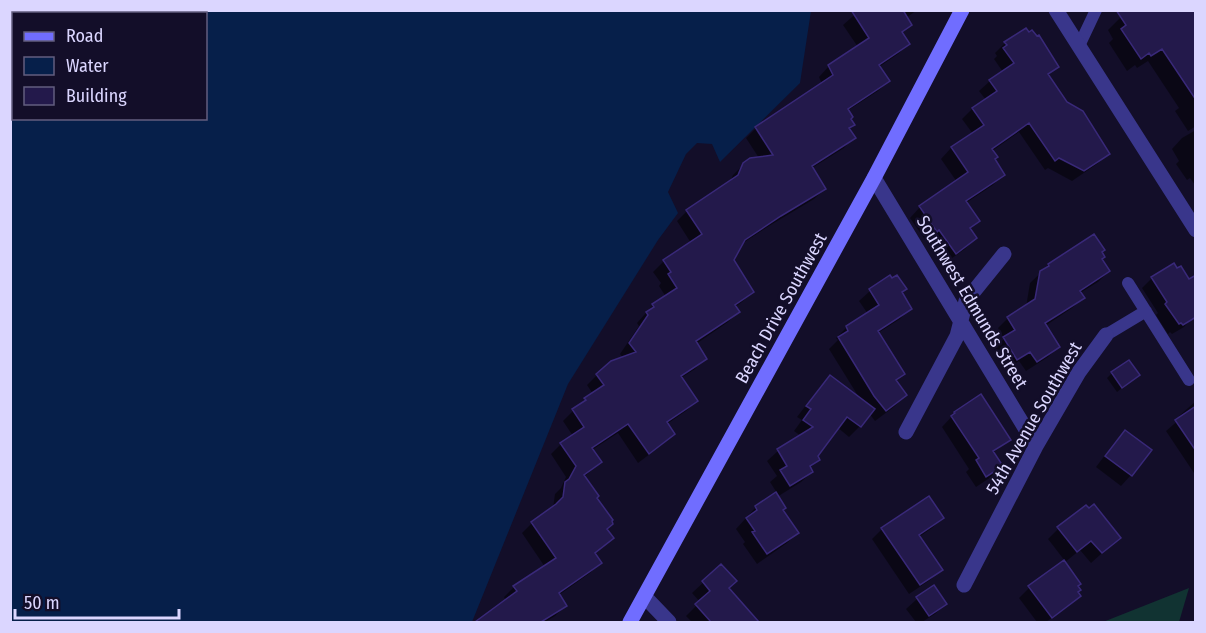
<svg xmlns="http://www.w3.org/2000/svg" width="1206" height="633" font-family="'Fira Sans Condensed',sans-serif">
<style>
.green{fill:#113332}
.water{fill:#061f4a;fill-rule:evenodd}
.shadow{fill:#0007}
.building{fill:#23194b;stroke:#392979;stroke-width:1.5}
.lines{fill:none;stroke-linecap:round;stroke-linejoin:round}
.lane{stroke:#39368b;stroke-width:12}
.street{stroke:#39368b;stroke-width:15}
.secondary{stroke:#706dff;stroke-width:15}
.labels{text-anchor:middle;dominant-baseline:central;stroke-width:5;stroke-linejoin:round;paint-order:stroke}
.street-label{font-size:18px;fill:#dbd6ff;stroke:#130e29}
</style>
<rect width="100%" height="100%" fill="#130e29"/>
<path class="green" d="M1189,588l-10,34h-76z"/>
<path class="water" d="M10,11l1,-1 800,1 -11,72 -80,79 -8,-18 -15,-1 -11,11 -18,38 10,21 -20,27 -90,144 -96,238h-461zM14,14h192v104h-192z"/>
<path class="shadow" d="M860,10h57l-11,8 5,6 -10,10 7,10 -10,10 -19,13 9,14 -10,10 -31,20 2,8 4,6 -5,4 6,8 -10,11 -32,20 13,21 -11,10 -45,27 -29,19 -8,16 20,31 -10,10 -7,5 3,5 -10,10 -32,22 9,14 -10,11 -14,9 15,23 -10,10 -19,13 6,10 -10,10 -25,19 -20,-30 -26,17 9,12 -17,15 11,21 10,31 7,9 -18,16 6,9 -10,10 -31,22 6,11 -10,10 -10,6h-65l8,-7 18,-14 -2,-4 10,-10 31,-20 -23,-34 10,-10 21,-15 2,-14 6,-6 5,-11 -15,-23 10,-10 12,-8 -10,-15 22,-22 8,-5 -6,-9 10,-10 26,-17 -3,-4 19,-28 -2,-3 16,-18 13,-8 -7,-11 2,-3 -8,-11 11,-11 27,-18 -14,-22 10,-10 43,-29 3,-7 11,-11 15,-6 -13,-20 10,-10 66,-44 -3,-7 10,-11 29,-19 -15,-22z
M1121,17l75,14v95l-8,5 -13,-20 4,-3 -31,-47 -11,7 -2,-3 -8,6 -18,-28 4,-4 -5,-9z
M1005,43l52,23 -9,10 18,28 42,50 -11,10 -25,17 -24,-13 -3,2 -26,-38 -27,19 1,9 10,14 -10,11 -27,18 12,18 -9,8 6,9 -10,11 -20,14 -16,-23 -3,1 -16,-23 10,-11 37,-25 -16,-23 10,-11 22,-14 -11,-15 10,-10 14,-9 -7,-9 11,-10 13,-9 -9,-13 3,-3 -2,-3z
M1196,130v55h-1l-5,-7 -3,2 -11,-16 3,-3 -7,-12 10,-11z
M1101,252l-1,7 9,12 -11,11 -18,11 3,5 -11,10 -27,18 13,21 -10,10 -22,14 -7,-10 -12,8 -13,-20 10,-10 -6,-11 10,-10 18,-11 4,-24 19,-18z
M890,277l20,31 -10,11 -22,14 25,41 -8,8 10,13 -10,11 -20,15 -6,-8 -9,13 -11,11 -12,-10 -21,28 2,5 -8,8 2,4 -11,10 -24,15 4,13 16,23 -10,10 -30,21 -14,-20 2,-2 -9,-13 20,-22 21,-14 -7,-11 7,-6 -10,-15 11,-10 23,-15 -7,-5 8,-11 -5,-3 23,-30 10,-10 30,22 -31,-50 9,-9 -2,-2 11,-11 21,-13 -9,-13 11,-10z
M1152,278l41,39 -9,10 -12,7 -2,-2 -2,2 -12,-19 2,-2 -16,-25z
M1112,373l26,2 -21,17 -10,-14z
M1196,401v75l-30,-45 15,-13 -2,-2z
M955,413l54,27 -16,13 8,13 -10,11 -15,10 -10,-15 3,-3 -27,-42z
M1125,432l25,18 -19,25 -10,11 -25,-19 19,-25z
M942,518l-10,10 -13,9 22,33 -11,10 -21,14 -37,-55 10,-10z
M1058,529l61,9 -28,25 -11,-13 -16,13 12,23v6l3,4 -10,10 -23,16h-9l-18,-24 10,-10 36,-27 -17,-22z
M721,566l6,23 30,33h-65l-6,-6 14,-14 -8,-9z
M934,587l11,17 -10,10 -13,8h-6l-10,-13 11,-10z"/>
<path class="building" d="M851,10h52l9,15 -10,7 8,12 -31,21 11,16 -42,28 5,8 -2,2 4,6 -6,3 7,10 -44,28 14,23 -45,27 -36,24 -11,20 20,32 -19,13 5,7 -44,29 11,18 -26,17 17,25 -31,21 8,12 -26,20 -21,-30 -36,24 10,14 -18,13 15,21 -2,2 16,22 -1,1 1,3 -6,5 7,9 -19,15 7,10 -43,30 8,13 -26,16h-66l42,-31 -4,-5 43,-28 -25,-36 25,-18 7,-7 2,-15 4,-3 7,-13 -16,-23 24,-16 -12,-18 14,-9 -2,-2 20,-13 -8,-11 15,-13 25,-9 -7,-9 19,-28 -2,-3 8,-5 -2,-3 25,-16 -9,-14 3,-2 -8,-12 39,-26 -16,-24 52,-35 5,-12 7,-5 23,-3 -18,-28 78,-52 -5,-10 41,-27z
M1116,10h80v90l-34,-51 -11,7 -2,-3 -8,6 -20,-30 5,-4z
M1026,28l3,4 3,-2 5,6 2,-1 20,32 -11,7 19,28 16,9 27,43 -26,17 -25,-13 -4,3 -26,-38 -37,26 6,8 -3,2 10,16 -39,26 14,20 -10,7 7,10 -21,16 -17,-24 -2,2 -18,-26 49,-34 -17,-25 33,-22 -12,-17 25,-17 -8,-11 25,-17 -11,-15 4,-3 -3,-3z
M1094,234l11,16 -3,2 3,5 -3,2 8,12 -30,20 5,7 -40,25 15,24 -23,15 -7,-10 -13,8 -14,-23 12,-7 -8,-13 28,-18 5,-28 9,-5 -1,-2z
M1174,263l3,5 4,-2 8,13 7,-4v42l-13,8 -2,-2 -2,1 -14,-20 2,-2 -16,-25z
M890,275l2,3 5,-3 10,14 -5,3 10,17 -34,22 27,43 -9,6 11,15 -21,16 -12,-15 -36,-59 10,-6 -2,-5 33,-21 -10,-16z
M1129,360l11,15 -18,13 -11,-16z
M830,375l45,34 -14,18 -14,-10 -29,39 2,4 -10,6 3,6 -23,14 -10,-16 7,-4 -10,-17 36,-22 -10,-7 8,-11 -5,-3z
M981,394l30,46 -18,11 10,15 -17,11 -10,-17 3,-2 -28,-42 4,-3 -1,-1z
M1196,406v45l-21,-31z
M1125,430l27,20 -20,26 -27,-20z
M776,492l10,16 -3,2 16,23 -32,21 -15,-22 3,-1 -9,-13 11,-8 -2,-4z
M929,496l15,22 -25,17 24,35 -23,15 -39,-57z
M1094,504l27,34 -19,15 -11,-12 -14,11 -20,-25 29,-22 3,3z
M1064,560l17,24 -3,2 3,4 -3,2 3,4 -29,22 -24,-32z
M721,564l16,17 -8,7 30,34h-48l-16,-18 15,-13 -8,-10z
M934,585l13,19 -18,12 -13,-19z"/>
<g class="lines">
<path class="lane" d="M1079,46l17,-36
M1128,283l61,97
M1106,335l40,-24"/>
<path class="street" d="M1056,10l140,220
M874,178l162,268
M906,432l51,-96 9,-35 38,-47
M964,585l72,-139 43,-74 27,-37
M645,597l24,25"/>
<path class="secondary" d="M630,622l244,-444 88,-168"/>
</g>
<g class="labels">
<g class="street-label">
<text transform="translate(972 302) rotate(59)">Southwest Edmunds Street</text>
<text transform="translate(781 308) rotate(-61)">Beach Drive Southwest</text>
<text transform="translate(1034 418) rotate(-60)">54th Avenue Southwest</text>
</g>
</g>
<rect width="1206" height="633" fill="none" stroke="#dbd6ff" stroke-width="24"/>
<rect x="12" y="12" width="195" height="108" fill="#130e29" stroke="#635e7f" stroke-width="1.5"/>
<rect x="24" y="32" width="30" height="9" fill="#706dff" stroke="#635e7f" stroke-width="1.5"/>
<text x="66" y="42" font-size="18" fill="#dbd6ff">Road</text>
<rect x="24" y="57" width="30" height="18" fill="#061f4a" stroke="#635e7f" stroke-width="1.5"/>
<text x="66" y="72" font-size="18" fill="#dbd6ff">Water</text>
<rect x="24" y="87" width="30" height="18" fill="#23194b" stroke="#635e7f" stroke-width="1.5"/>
<text x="66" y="102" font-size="18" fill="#dbd6ff">Building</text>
<path d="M15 609v9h164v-9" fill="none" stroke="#dbd6ff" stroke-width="3"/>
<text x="24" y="609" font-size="18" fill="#dbd6ff" stroke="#130e29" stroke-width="4.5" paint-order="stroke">50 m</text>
</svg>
